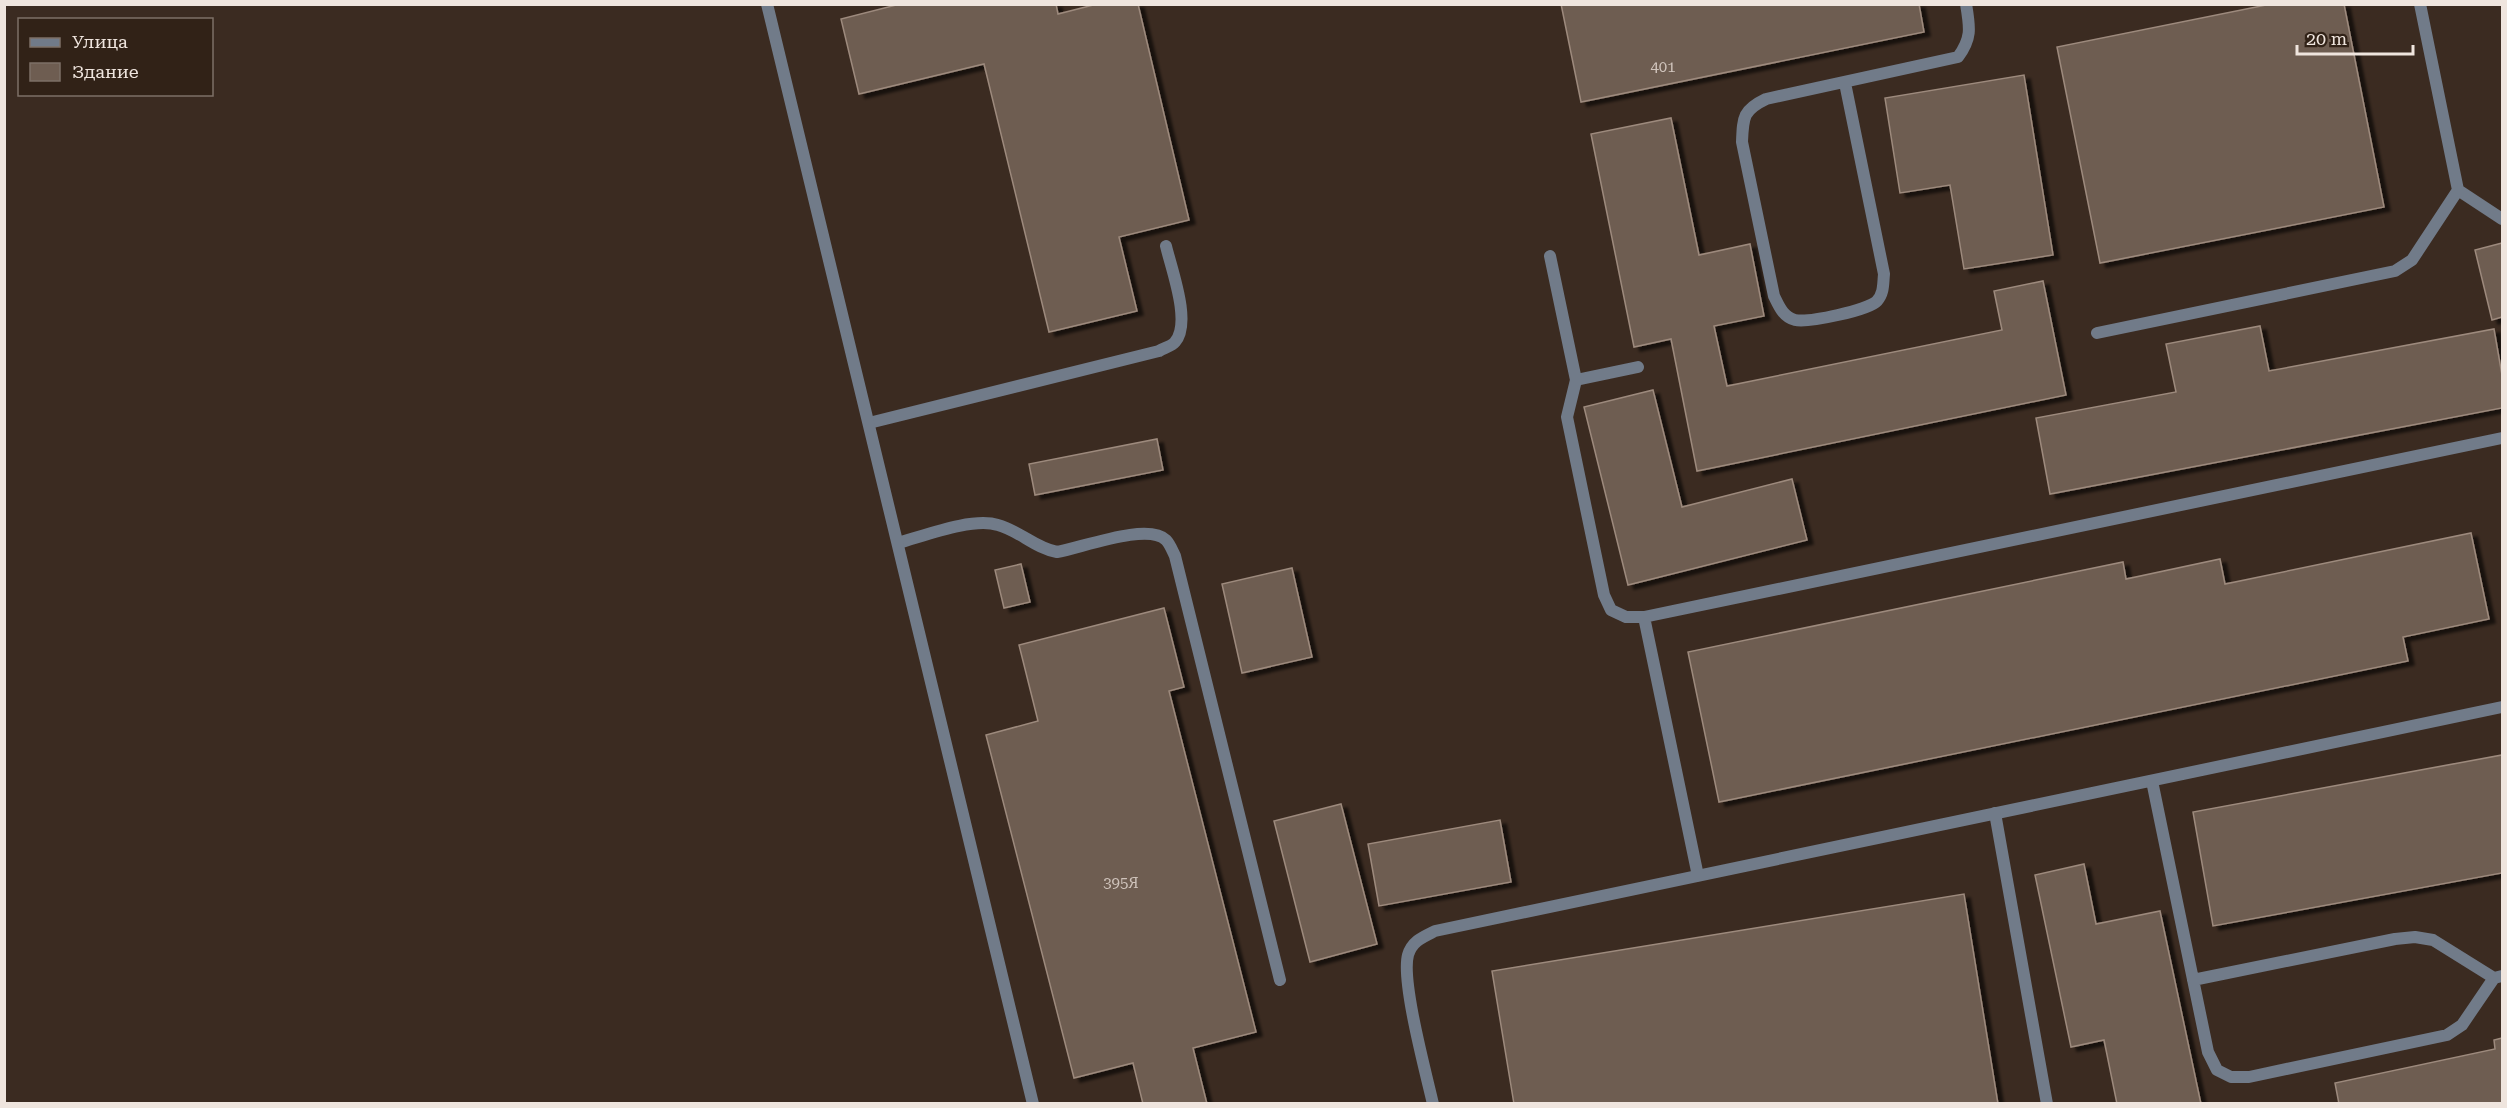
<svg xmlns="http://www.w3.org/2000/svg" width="2507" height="1108" font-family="'Roboto Serif',serif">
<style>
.building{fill:#6e5d51;stroke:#9d8a7d;stroke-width:1.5;filter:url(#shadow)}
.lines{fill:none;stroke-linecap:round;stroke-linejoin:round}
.lane{stroke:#717b89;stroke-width:12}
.street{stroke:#717b89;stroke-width:12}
.labels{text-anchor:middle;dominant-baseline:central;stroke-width:6;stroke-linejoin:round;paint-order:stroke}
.number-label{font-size:15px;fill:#cfc3bb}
</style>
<defs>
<filter id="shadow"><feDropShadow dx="6" dy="4" stdDeviation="1.5" flood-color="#0009"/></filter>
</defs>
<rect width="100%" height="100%" fill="#3b2b21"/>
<path class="building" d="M900,4h156l2,10 39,-10h41l51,216 -70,17 18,74 -88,21 -65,-268 -125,30 -18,-75z
M1561,4h358l5,28 -343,70z
M2271,4h73l40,203 -284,56 -43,-216z
M2024,75l29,180 -89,14 -14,-84 -50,8 -15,-95z
M1671,118l28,137 51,-11 14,72 -50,10 13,60 275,-56 -8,-39 49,-10 23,114 -369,76 -26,-132 -37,8 -43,-213z
M2502,243v74l-10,3 -17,-70z
M2260,326l9,45 225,-42 8,46v33l-452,86 -14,-76 140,-26 -10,-48z
M1653,390l29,117 110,-28 15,61 -179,45 -44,-178z
M1157,439l6,31 -128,25 -6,-31z
M2471,533l18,86 -86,18 5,24 -689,141 -31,-150 435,-90 3,17 94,-20 5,25z
M1021,564l9,38 -26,6 -9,-38z
M1292,568l20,89 -70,16 -20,-89z
M1164,608l20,79 -15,4 87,341 -63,16 14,56h-64l-10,-41 -59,15 -88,-343 52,-14 -19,-76z
M2502,755v118l-289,53 -20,-114z
M1341,804l36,140 -67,18 -36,-141z
M1500,820l11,62 -132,24 -11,-62z
M2084,864l12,60 64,-13 41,193h-84l-13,-64 -33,7 -36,-172z
M1964,894l34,210h-484l-22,-133z
M2502,1038v66h-163l-4,-21 160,-34 -1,-9z"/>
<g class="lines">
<path class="lane" d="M2420,4l38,186 44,29
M1845,83l39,191c-1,10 0,19 -7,27 -8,9 -69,22 -82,19 -12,-3 -16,-14 -21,-24l-32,-154c1,-25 1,-32 24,-43l192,-42c14,-19 12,-29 8,-53
M1550,256l26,124 -9,37 37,178 7,15 15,7h18
M2097,333l298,-62 17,-11 46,-70
M1576,380l62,-13
M869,423l290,-72c5,-3 13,-5 16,-9 17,-19 -4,-74 -9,-96
M898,543c26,-7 74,-26 100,-18 22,6 37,23 59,27 24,-4 91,-30 109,-12 4,4 7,12 9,16l105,424
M2152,781l56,271 9,18 14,7h18l198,-42 15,-10 32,-47
M1995,813l52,291
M1698,876l-54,-259 858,-179
M2193,980l202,-41 20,-2 18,3 61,38 8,-2
M1433,1104c-7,-31 -32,-123 -25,-149 4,-14 15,-18 27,-24l1067,-224"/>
<path class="street" d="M767,4l266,1100"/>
</g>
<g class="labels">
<g class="number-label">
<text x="1663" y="67">401</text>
<text x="1121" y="883">395Я</text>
</g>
</g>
<rect width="2507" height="1108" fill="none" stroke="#efe5de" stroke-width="12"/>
<rect x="18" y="18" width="195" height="78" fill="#312217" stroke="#7d7067" stroke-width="1.5"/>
<rect x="30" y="38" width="30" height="9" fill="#717b89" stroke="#7d7067" stroke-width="1.5"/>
<text x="72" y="48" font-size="18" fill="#efe5de">Улица</text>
<rect x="30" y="63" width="30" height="18" fill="#6e5d51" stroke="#7d7067" stroke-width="1.5"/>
<text x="72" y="78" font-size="18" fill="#efe5de">Здание</text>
<path d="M2297 45v9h116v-9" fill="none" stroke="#efe5de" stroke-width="3"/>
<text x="2306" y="45" font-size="18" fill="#efe5de" stroke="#312217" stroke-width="4.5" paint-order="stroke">20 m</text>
</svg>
